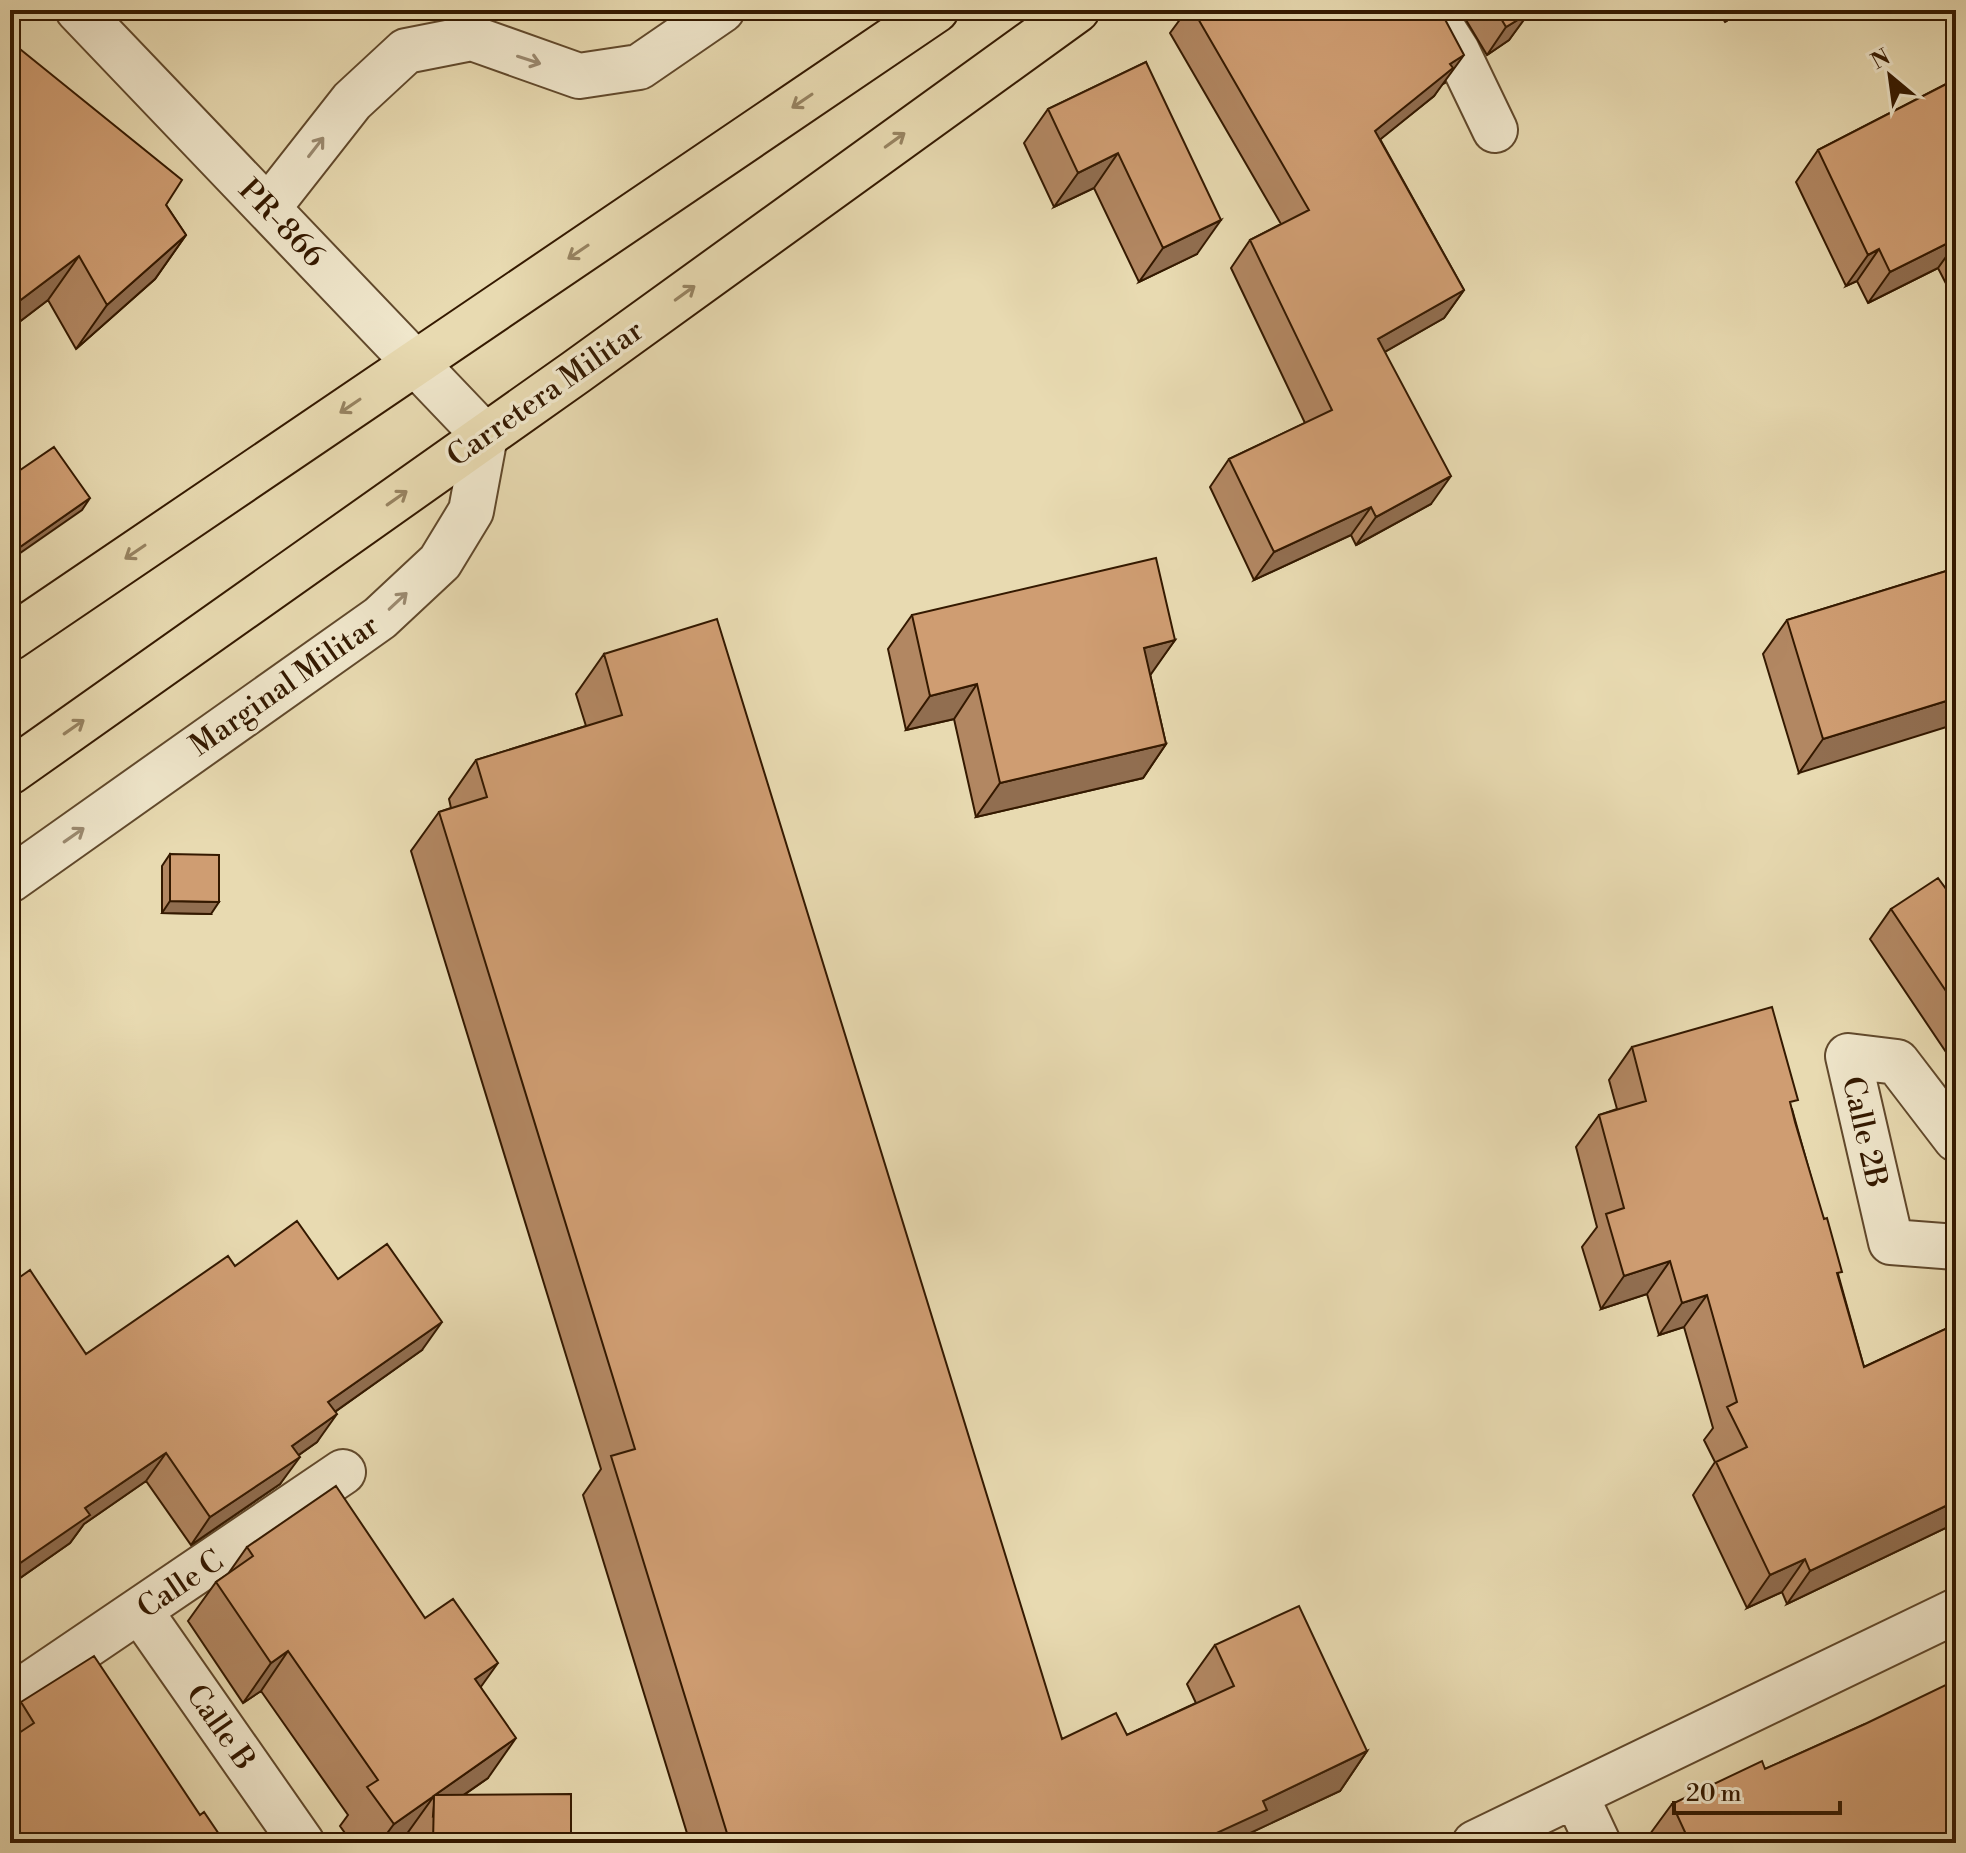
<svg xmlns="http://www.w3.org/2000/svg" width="1966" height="1853" font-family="'Libre Bodoni',serif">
  <rect width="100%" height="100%" fill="#e8dab1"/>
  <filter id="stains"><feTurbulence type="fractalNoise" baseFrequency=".0025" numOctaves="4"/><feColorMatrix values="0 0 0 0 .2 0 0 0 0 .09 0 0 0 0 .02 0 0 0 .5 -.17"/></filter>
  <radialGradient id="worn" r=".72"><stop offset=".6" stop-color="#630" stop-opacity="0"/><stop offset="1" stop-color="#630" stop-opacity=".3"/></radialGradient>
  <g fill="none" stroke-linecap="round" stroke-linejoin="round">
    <!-- minor casing -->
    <g stroke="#61492c" stroke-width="48">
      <path id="minor" d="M 1431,10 L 1457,51 L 1495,130
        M 268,208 L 352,101 L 406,51 L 472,38 L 579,76 L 639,67 L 722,10
        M 10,880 L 380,618 L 440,562 L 471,511 L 485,436 L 78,10
        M 1956,1139 L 1897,1062 L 1848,1056 L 1891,1242 L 1956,1247
        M 140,1611 L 302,1843
        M 17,1693 L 343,1472
        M 1576,1796 L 1598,1843
        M 1475,1843 L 1956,1611"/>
    </g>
    <!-- major casing -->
    <g stroke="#341900" stroke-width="48">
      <path id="major" d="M 10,638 L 936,10
        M 10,772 L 576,372 L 1077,10"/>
    </g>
    <!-- minor -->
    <use href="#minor" stroke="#f0e7cc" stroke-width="44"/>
    <!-- major -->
    <use href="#major" stroke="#e8dab1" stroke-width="44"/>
  </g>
  <!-- wall -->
  <path fill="#b28762" stroke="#341900" stroke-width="2" d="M 1187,10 L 1440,10 L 1445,83 L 1441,85 L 1434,96 L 1380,139 L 1464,290 L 1444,318 L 1385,352 L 1431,504 L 1356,545 L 1351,535 L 1254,580 L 1210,487 L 1229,459 L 1305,423 L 1231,268 L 1250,240 L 1281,224 L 1170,33 Z
    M 1460,10 L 1530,10 L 1509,40 L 1487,55 Z
    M 1717,10 L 1744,10 L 1725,22 Z
    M 10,41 L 166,205 L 186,235 L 155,279 L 76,349 L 48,300 L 10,329 Z
    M 1146,62 L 1197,254 L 1139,282 L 1094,188 L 1054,207 L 1024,143 L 1048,109 Z
    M 1956,79 L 1956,303 L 1938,268 L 1868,303 L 1857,281 L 1846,286 L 1796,182 L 1818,150 Z
    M 1956,568 L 1799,773 L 1763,654 L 1787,620 Z
    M 912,615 L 1175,640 L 1150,674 L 1166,744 L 1143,778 L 976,817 L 954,719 L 906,730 L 888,649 Z
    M 604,654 L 1062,1739 L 1127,1735 L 1196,1703 L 1187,1684 L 1215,1645 L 1367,1751 L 1340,1791 L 1250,1833 L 1244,1843 L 690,1843 L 583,1495 L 601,1469 L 411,851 L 439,812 L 451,808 L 449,799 L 476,760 L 586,726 L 576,694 Z
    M 170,854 L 211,914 L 162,913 L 162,866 Z
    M 1956,894 L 1956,1067 L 1870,939 L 1891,909 L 1952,897 Z
    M 1632,1047 L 1792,1109 L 1864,1367 L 1956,1324 L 1956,1523 L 1787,1604 L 1782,1592 L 1747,1608 L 1693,1495 L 1715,1462 L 1704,1440 L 1713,1428 L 1684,1327 L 1659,1335 L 1647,1294 L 1601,1309 L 1582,1247 L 1597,1227 L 1576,1147 L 1599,1115 L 1617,1109 L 1609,1080 Z
    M 235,1266 L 338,1279 L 422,1350 L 335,1412 L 317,1442 L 299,1455 L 280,1484 L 191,1545 L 146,1481 L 84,1524 L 70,1543 L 10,1585 L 10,1284 L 86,1354 Z
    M 247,1547 L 425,1618 L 481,1687 L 488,1778 L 464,1795 L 571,1843 L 406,1843 L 406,1835 L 395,1843 L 352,1843 L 340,1826 L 348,1815 L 261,1691 L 243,1703 L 188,1621 L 216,1582 L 228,1574 Z
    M 21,1702 L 200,1815 L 10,1843 L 10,1718 Z
    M 1865,1724 L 1956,1843 L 1655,1843 L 1650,1834 L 1672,1804 L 1765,1769 Z"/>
  <!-- shaded-wall -->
  <path fill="#916e50" stroke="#341900" stroke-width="2" d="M 1733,10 L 1744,10 L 1725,22 Z
    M 1529,13 L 1509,40 L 1487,55 L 1506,27 Z
    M 1464,55 L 1434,96 L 1356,159 L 1375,131 L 1450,64 Z
    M 1118,153 L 1094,188 L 1054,207 L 1078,173 Z
    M 1221,220 L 1197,254 L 1139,282 L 1163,248 Z
    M 186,235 L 155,279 L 76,349 L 107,305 Z
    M 1956,239 L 1956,243 L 1938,268 L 1868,303 L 1890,272 Z
    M 1879,249 L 1857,281 L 1846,286 L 1868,255 Z
    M 79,256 L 48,300 L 10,329 L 10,308 Z
    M 1464,290 L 1444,318 L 1358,367 L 1378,339 Z
    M 1451,476 L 1431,504 L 1356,545 L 1376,517 Z
    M 90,498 L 82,510 L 10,560 L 10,554 Z
    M 1371,507 L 1351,535 L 1254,580 L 1274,552 Z
    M 1175,640 L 1151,674 L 1120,682 L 1144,648 Z
    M 977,684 L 954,719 L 906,730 L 930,696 Z
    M 1956,698 L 1956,724 L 1799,773 L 1823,739 Z
    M 1166,744 L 1143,778 L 976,817 L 1000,783 Z
    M 170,901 L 219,902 L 211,914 L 162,913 Z
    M 1670,1261 L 1647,1294 L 1601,1309 L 1624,1276 Z
    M 1707,1295 L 1684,1327 L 1659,1335 L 1682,1303 Z
    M 442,1322 L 422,1350 L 309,1430 L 328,1402 Z
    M 337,1414 L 317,1442 L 273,1473 L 292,1446 Z
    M 166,1453 L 146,1481 L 84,1524 L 70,1543 L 10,1585 L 10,1570 L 85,1508 Z
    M 300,1457 L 280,1484 L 191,1545 L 210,1517 Z
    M 1956,1501 L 1956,1523 L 1787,1604 L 1810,1571 Z
    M 1805,1559 L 1782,1592 L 1747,1608 L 1770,1575 Z
    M 288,1651 L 261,1691 L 243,1703 L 271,1663 Z
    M 498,1663 L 470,1702 L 475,1679 Z
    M 516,1738 L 488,1778 L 433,1816 L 435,1795 Z
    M 1367,1751 L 1340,1791 L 1250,1833 L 1244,1843 L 1195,1843 L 1263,1801 Z
    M 434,1796 L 406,1835 L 395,1843 L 380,1843 L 394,1824 Z"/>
  <!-- building -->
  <path fill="#cf9d72" stroke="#341900" stroke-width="2" d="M 1193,10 L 1440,10 L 1464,55 L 1450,64 L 1453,68 L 1375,131 L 1464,290 L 1378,339 L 1451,476 L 1376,517 L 1371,507 L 1274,552 L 1229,459 L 1332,410 L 1250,240 L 1309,210 Z
    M 1496,10 L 1527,10 L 1529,13 L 1506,27 Z
    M 10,41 L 182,180 L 166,205 L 186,235 L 107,305 L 79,256 L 10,308 Z
    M 1146,62 L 1221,220 L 1163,248 L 1118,153 L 1078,173 L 1048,109 Z
    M 1956,79 L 1956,239 L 1890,272 L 1879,249 L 1868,255 L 1818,150 Z
    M 54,447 L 90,498 L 10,554 L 10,477 Z
    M 1156,558 L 1175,640 L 1144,648 L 1166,744 L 1000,783 L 977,684 L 930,696 L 912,615 Z
    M 1956,568 L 1956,698 L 1823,739 L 1787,620 Z
    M 717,619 L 1062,1739 L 1116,1713 L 1127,1735 L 1234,1686 L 1215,1645 L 1299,1606 L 1367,1751 L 1263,1801 L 1267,1810 L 1195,1843 L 730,1843 L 611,1456 L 635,1449 L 439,812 L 487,797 L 476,760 L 622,715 L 604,654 Z
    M 170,854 L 219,855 L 219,902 L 170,901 Z
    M 1938,878 L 1952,897 L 1956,894 L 1956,1006 L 1891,909 Z
    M 1772,1007 L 1798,1100 L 1790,1102 L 1795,1122 L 1824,1219 L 1827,1218 L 1842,1272 L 1837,1273 L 1864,1367 L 1956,1324 L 1956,1501 L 1810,1571 L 1805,1559 L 1770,1575 L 1716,1462 L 1747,1447 L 1727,1407 L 1737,1402 L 1707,1295 L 1682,1303 L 1670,1261 L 1624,1276 L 1606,1214 L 1624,1208 L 1599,1115 L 1646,1101 L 1632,1047 Z
    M 297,1221 L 338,1279 L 387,1244 L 442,1322 L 328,1402 L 337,1414 L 292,1446 L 300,1457 L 210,1517 L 166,1453 L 85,1508 L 90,1515 L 10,1570 L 10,1284 L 30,1270 L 86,1354 L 228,1256 L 235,1266 Z
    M 336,1486 L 425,1618 L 453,1599 L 498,1663 L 475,1679 L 516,1738 L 435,1795 L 571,1794 L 571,1843 L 433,1843 L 434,1796 L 394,1824 L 367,1787 L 378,1780 L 288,1651 L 271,1663 L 216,1582 L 253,1556 L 247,1547 Z
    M 94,1656 L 200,1815 L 204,1812 L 225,1843 L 10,1843 L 10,1739 L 34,1723 L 21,1702 Z
    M 1956,1680 L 1956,1843 L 1690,1843 L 1672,1804 L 1762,1761 L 1765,1769 L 1865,1724 Z"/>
  <!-- one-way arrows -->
  <defs><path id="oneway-shaft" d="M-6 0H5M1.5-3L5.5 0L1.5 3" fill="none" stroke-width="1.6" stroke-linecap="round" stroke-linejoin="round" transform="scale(2)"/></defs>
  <g stroke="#9b8a70">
    <use href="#oneway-shaft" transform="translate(529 60) rotate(18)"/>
    <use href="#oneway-shaft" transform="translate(316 147) rotate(-52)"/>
    <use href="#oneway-shaft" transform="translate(398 601) rotate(-43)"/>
    <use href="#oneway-shaft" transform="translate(74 835) rotate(-35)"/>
  </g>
  <g stroke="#978361">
    <use href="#oneway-shaft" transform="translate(802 101) rotate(146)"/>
    <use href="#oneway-shaft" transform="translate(895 140) rotate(-36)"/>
    <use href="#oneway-shaft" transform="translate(578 252) rotate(146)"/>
    <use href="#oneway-shaft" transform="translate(685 293) rotate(-36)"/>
    <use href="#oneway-shaft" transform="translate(350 406) rotate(146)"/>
    <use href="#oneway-shaft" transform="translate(397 498) rotate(-35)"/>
    <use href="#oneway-shaft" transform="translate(135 552) rotate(146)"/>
    <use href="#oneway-shaft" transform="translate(74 727) rotate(-35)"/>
  </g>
  <g text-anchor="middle" stroke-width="7" stroke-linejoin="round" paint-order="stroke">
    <!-- street labels -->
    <g font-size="30" fill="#341900" stroke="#f0e7cc">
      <text transform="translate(282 223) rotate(46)" y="10">PR-866</text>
      <text transform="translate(545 393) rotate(-35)" y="10">Carretera Militar</text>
      <text transform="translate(284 685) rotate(-35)" y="10">Marginal Militar</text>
      <text transform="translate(1865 1132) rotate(77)" y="10">Calle 2B</text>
      <text transform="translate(180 1584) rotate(-34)" y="10">Calle C</text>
      <text transform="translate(221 1727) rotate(55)" y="10">Calle B</text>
    </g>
  </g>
  <!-- margin -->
  <rect width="1966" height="1853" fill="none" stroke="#e8dab1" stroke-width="40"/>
  <rect x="12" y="12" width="1942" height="1829" fill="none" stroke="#341900" stroke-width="4"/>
  <rect x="20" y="20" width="1926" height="1813" fill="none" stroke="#341900" stroke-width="2"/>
  <!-- north arrow -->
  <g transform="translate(1890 76) rotate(331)" stroke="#f0e7cc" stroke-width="6" paint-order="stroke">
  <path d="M0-6L14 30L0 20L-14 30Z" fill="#341900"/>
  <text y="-12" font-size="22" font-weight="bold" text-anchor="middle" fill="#341900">N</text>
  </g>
  <!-- scale -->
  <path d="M1674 1801v12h166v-12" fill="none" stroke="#341900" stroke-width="4"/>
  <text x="1686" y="1801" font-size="24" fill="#341900" stroke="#f0e7cc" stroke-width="6" paint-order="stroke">20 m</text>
  <rect width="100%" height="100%" filter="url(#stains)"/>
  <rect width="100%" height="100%" fill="url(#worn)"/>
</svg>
